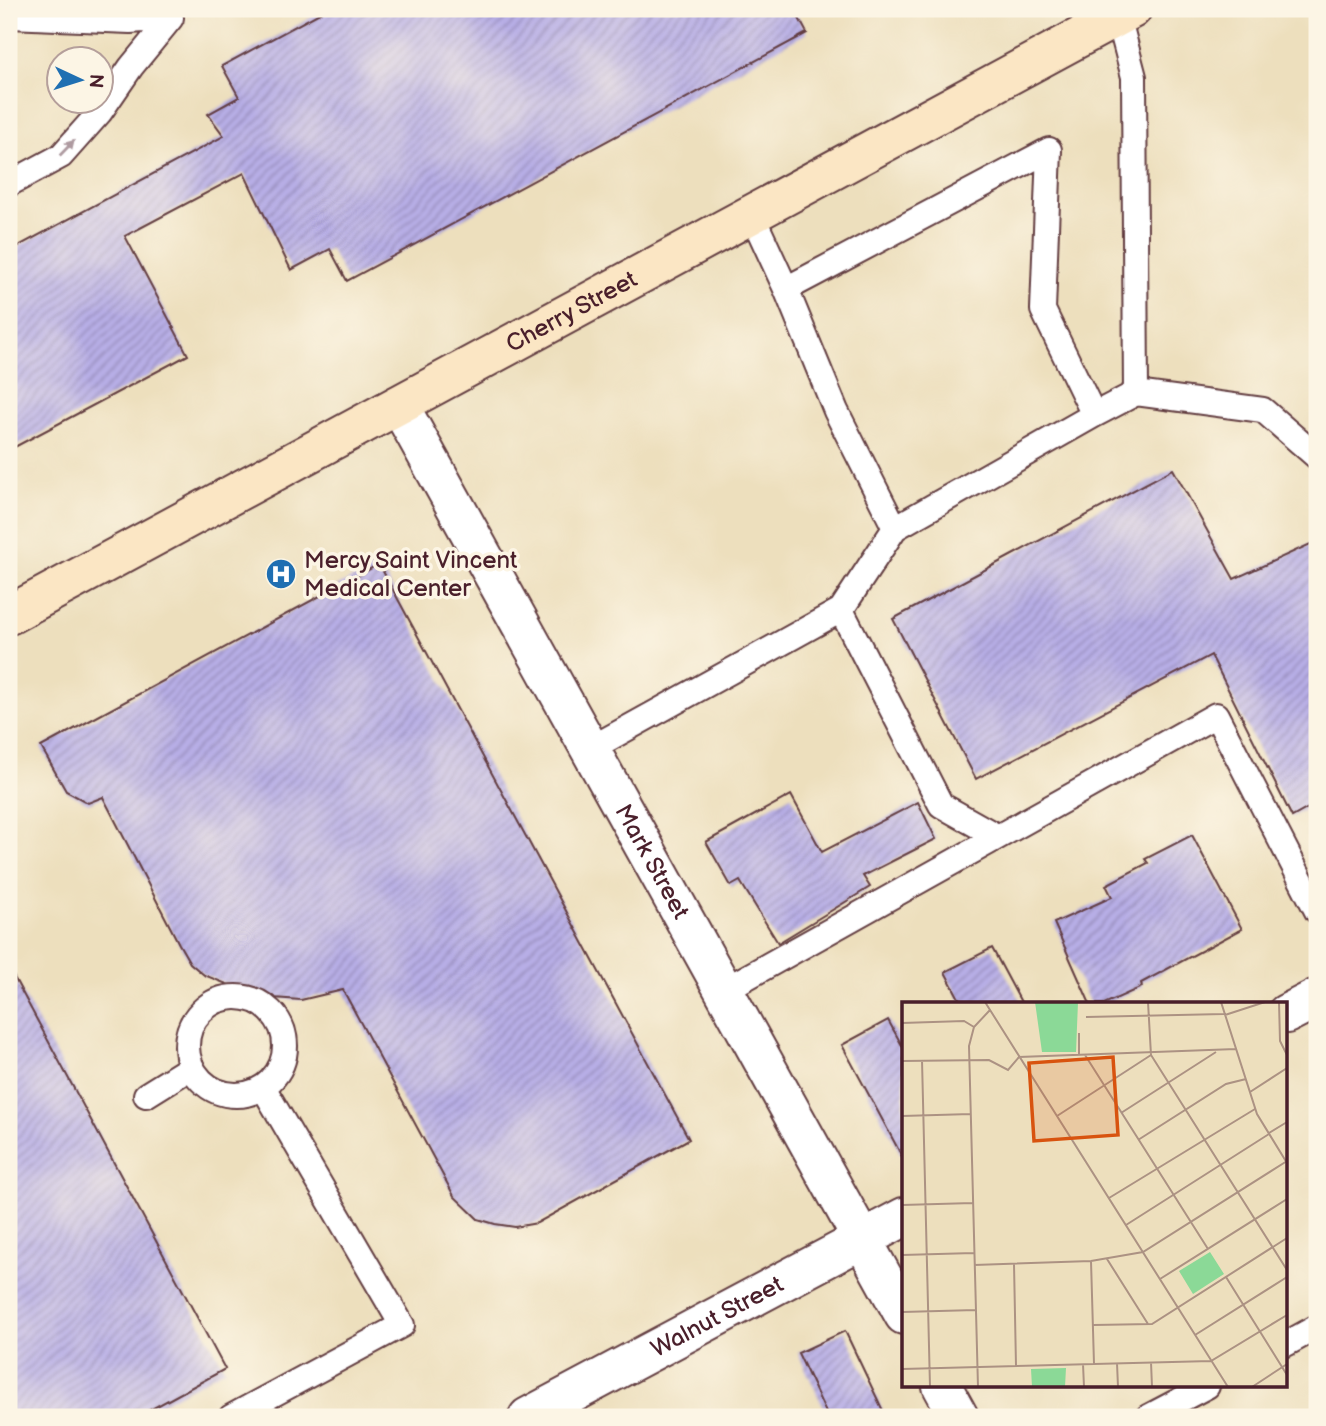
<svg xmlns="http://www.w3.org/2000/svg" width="1326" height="1426" font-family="'Balsamiq Sans',sans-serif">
  <defs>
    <pattern id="building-hatch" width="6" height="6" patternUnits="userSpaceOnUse" patternTransform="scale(1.75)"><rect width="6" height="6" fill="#b7aee6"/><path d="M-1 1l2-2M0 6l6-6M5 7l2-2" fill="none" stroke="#978dbb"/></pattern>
  </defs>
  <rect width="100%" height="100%" fill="#fcf5e5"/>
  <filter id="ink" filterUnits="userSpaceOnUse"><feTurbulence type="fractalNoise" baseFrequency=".0143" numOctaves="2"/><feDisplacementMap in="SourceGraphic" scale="14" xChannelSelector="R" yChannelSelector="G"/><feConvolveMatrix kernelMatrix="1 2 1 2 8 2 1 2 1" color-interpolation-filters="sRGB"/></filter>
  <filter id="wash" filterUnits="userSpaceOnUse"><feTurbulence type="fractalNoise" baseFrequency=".00686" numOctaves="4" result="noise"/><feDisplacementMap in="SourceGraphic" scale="28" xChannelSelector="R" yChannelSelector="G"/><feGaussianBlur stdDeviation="1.57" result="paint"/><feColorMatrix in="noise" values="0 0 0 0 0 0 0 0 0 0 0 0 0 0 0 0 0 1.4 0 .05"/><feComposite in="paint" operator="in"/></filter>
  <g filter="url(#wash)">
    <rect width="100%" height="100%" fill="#eddfbd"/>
    <g id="blocks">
      <!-- building -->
      <path fill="url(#building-hatch)" d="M 327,9 L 794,9 L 807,33 L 347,281 L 330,249 L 291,270 L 244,173 L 125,236 L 188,355 L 9,450 L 9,251 L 224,136 L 208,114 L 239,97 L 222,66 Z
        M 1173,469 L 1234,579 L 1317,541 L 1317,803 L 1292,817 L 1211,655 L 976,779 L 893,619 Z
        M 379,564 L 689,1139 L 537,1223 L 515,1227 L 495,1224 L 478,1219 L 454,1196 L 343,990 L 301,1000 L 259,997 L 204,975 L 190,963 L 179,944 L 103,797 L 88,803 L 66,791 L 41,747 Z
        M 791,795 L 822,852 L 918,802 L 936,839 L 863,876 L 870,887 L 778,943 L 740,881 L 731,886 L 706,842 Z
        M 1192,835 L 1242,929 L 1141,983 L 1142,987 L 1104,1004 L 1090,1004 L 1054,923 L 1112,897 L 1106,885 L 1148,863 L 1145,859 Z
        M 992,948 L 1022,1004 L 962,1004 L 945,972 Z
        M 9,968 L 225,1369 L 137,1417 L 9,1417 Z
        M 888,1020 L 904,1049 L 904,1160 L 842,1045 Z
        M 845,1331 L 886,1417 L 828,1417 L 798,1353 Z"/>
    </g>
  </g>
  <g filter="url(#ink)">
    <use href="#blocks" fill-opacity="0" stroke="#623c41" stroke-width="2"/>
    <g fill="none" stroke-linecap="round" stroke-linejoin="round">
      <!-- service casing -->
      <g stroke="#623c41" stroke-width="28">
        <path id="service" d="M 9,16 L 130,21 L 171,18 L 131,67 L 100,112 L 61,156 L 9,184
          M 1118,16 L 1134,77 L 1136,393 L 1263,410 L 1317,457
          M 752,215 L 786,289
          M 1094,415 L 1043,310 L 1049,150 L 786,289 L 836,411 L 895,528 L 1094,415 L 1136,393
          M 841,610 L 941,805 L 998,837
          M 590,749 L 841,610 L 895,528
          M 724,990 L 1216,715 L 1317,911
          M187 1046a49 49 0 1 1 98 0a49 49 0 1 1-98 0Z
          M 146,1095 L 191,1067
          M 1286,1344 L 1317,1327
          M 231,1417 L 402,1325 L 263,1087
          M 1148,1417 L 1207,1386"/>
      </g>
      <!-- minor casing -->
      <g stroke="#623c41" stroke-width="42">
        <g id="minor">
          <path id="s1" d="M 399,405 L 904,1315"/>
          <path d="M 1286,1014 L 1317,998"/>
          <path d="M 942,1386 L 959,1417"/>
          <path id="s2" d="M 528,1417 L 904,1217"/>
        </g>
      </g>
      <!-- secondary casing -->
      <g stroke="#623c41" stroke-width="42">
        <g id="secondary">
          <path id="s3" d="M 9,615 L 1132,9"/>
        </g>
      </g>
      <!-- service -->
      <use href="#service" stroke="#fff" stroke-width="24"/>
      <!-- minor -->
      <use href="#minor" stroke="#fff" stroke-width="38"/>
      <!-- secondary -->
      <use href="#secondary" stroke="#fbe6c4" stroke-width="38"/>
    </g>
    <!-- one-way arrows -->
    <defs><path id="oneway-solid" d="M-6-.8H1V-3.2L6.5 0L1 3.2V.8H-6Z" transform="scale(1.75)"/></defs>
    <use fill="#ae9aa0" href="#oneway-solid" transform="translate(67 148) rotate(-46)"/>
  </g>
  <!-- icons -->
  <defs>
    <g id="hospital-disc" transform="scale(1.575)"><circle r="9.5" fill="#1f6fb2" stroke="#fcf5e5"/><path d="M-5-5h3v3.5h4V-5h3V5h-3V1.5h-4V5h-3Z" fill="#fff"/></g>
  </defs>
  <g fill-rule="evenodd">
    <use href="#hospital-disc" x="281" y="574"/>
  </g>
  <g text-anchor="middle" stroke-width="7" stroke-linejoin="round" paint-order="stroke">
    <!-- street labels -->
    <g font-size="24" fill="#4a1f2b" stroke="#fcf5e5">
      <text dy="8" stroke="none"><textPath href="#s3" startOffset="639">Cherry Street</textPath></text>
      <text dy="8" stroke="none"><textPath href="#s1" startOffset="522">Mark Street</textPath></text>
      <text dy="8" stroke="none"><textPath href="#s2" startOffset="214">Walnut Street</textPath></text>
    </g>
    <!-- poi labels -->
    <g font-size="24" fill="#4a1f2b" stroke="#fcf5e5" text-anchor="start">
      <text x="304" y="568">Mercy Saint Vincent<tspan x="304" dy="28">Medical Center</tspan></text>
    </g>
  </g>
  <!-- overview -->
  <g transform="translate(902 1002)">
    <rect width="385" height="385" fill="#eddfbd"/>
    <path d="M 133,0 L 176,0 L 174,50 L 140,50 ZM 308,250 L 322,272 L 291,292 L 277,269 ZM 164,366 L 163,385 L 130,385 L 129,367 Z" fill="#8bd997"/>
    <path fill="none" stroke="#ac9283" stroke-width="2" d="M 83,0 L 326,385M 246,0 L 249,53 L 385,268M 319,0 L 355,112 L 385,161M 377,0 L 378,39 L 385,53M 323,13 L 363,0M 184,15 L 322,12M 0,21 L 62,19 L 72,25M 177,31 L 177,53M 183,53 L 306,247M 20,58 L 28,385M 0,59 L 87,58 L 106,68 L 117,55 L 334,47M 348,90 L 385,66M 219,111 L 314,50M 0,114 L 69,112M 155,114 L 249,53M 367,131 L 385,120M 236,138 L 324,82 L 344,77M 207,196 L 353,107M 0,203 L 71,201M 224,223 L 367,132M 0,253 L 72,251M 205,257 L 246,322M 189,259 L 192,362M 112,262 L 114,364M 72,263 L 189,259 L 241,250 L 385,159M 324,275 L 385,373M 258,277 L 385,197M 0,310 L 74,308M 191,323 L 250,322 L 385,236M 293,333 L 385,275M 249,360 L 250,385M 215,361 L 216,385M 181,362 L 182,385M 0,367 L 309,359 L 385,313M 76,385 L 67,44 L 72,25 L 88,8M 350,385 L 385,362"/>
    <path fill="#d8530f" fill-opacity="0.15" stroke="#d8530f" stroke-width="3.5" d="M 211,55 L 216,133 L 132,139 L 127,61 Z"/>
    <rect width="385" height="385" fill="none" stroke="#4a1f2b" stroke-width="3.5"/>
  </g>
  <!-- margin -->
  <rect width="1326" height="1426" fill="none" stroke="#fcf5e5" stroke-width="35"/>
  <!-- north arrow -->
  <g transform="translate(80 80) rotate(94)"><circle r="33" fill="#fcf5e5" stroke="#b59f9b" stroke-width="2"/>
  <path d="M0-5L12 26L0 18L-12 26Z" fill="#1f6fb2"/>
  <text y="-10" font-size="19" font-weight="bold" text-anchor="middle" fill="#4a1f2b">N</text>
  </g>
</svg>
